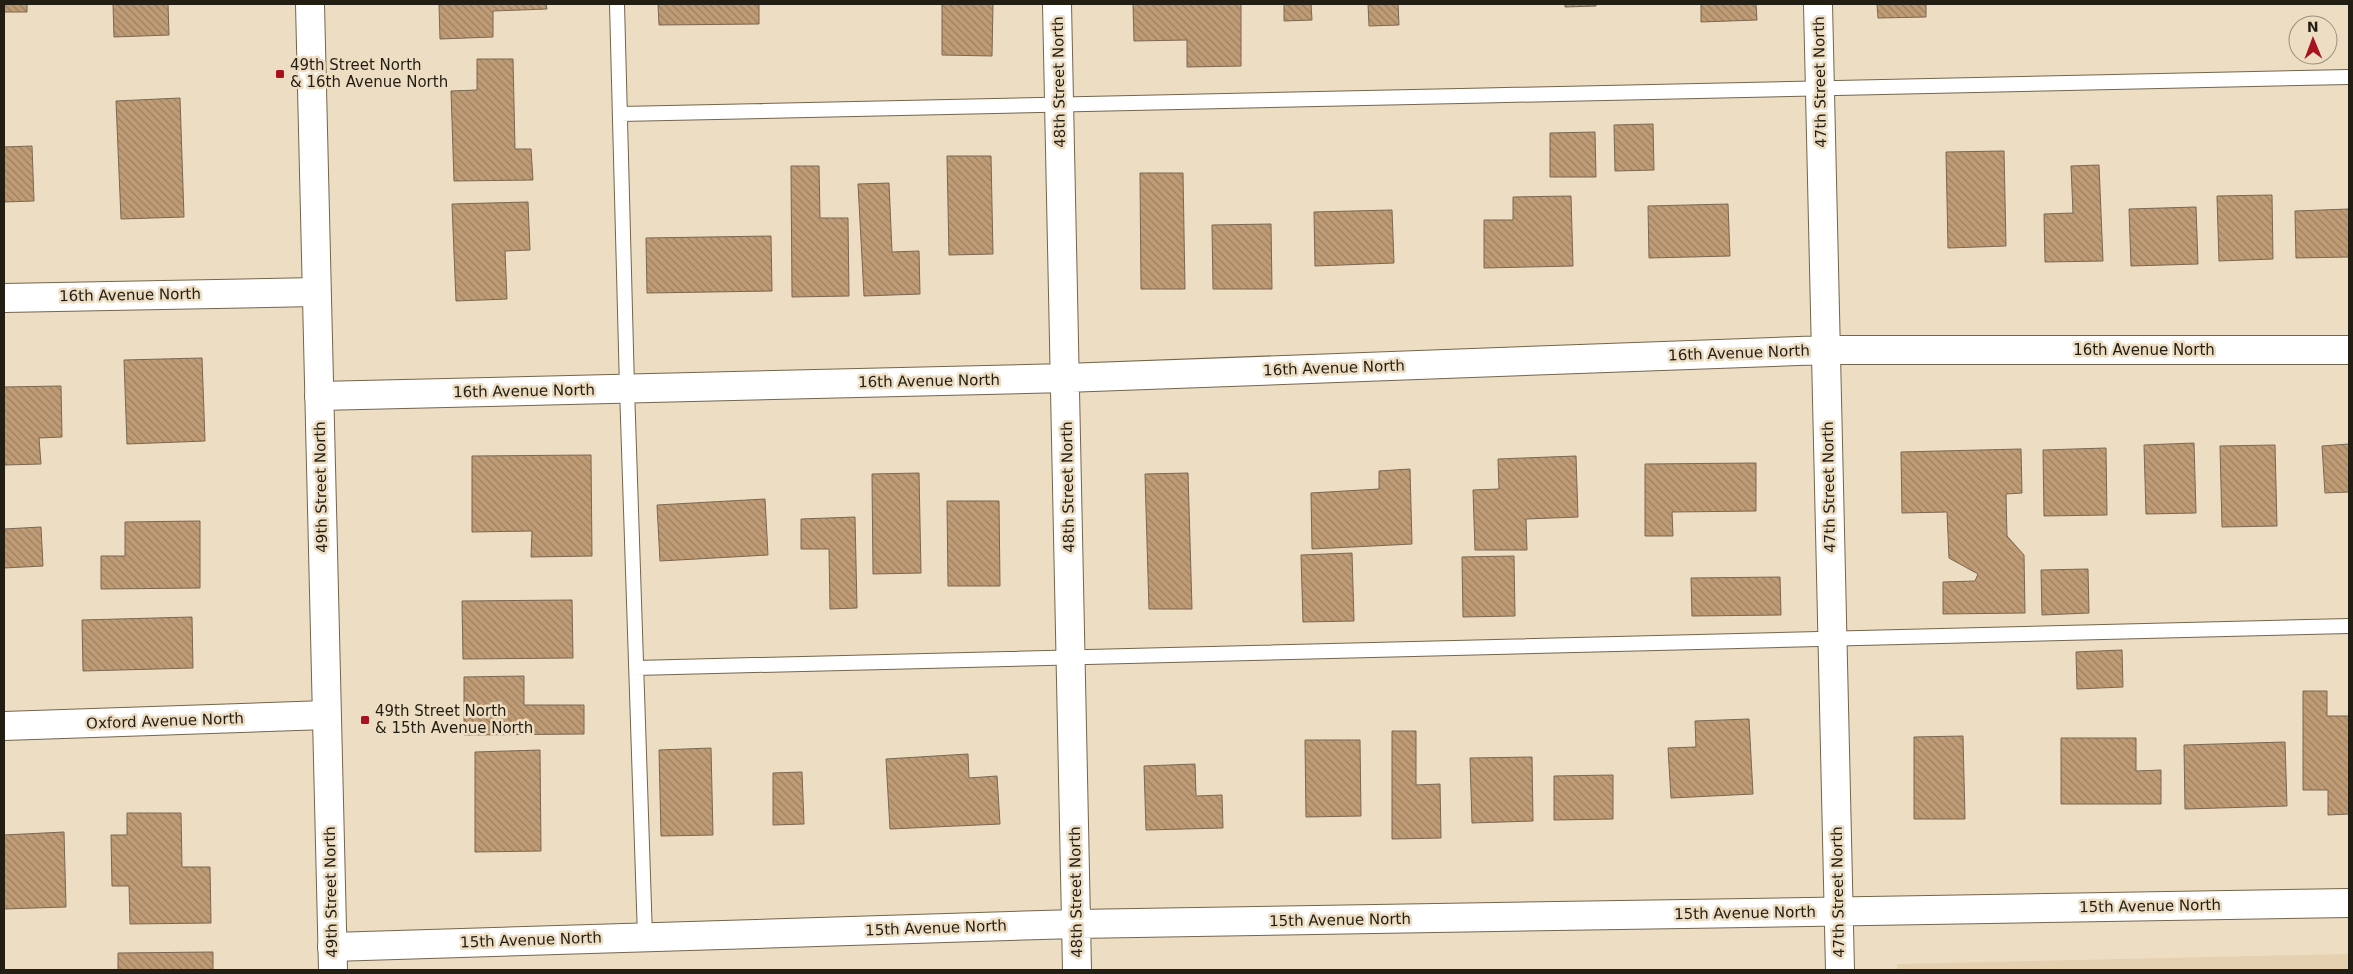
<svg xmlns="http://www.w3.org/2000/svg" width="2353" height="974" font-family="'DejaVu Sans',sans-serif">
  <defs>
    <pattern id="building-back-hatch" width="6" height="6" patternUnits="userSpaceOnUse" patternTransform="scale(1.25)"><rect width="6" height="6" fill="#bf9c75"/><path d="M-1 5l2 2M0 0l6 6M5-1l2 2" fill="none" stroke="#9b7f5f"/></pattern>
  </defs>
  <rect width="100%" height="100%" fill="#edddc2"/>
  <!-- built -->
  <path fill="#e5d1af" d="M 2349,954 L 2349,970 L 1897,970 L 1897,964 Z"/>
  <!-- building -->
  <path fill="url(#building-back-hatch)" stroke="#7b6752" d="M 4,4 L 27,4 L 27,12 L 4,12 Z
    M 113,4 L 168,4 L 169,35 L 114,37 Z
    M 439,4 L 546,4 L 547,9 L 493,11 L 493,37 L 440,39 Z
    M 658,4 L 759,4 L 759,24 L 659,25 Z
    M 942,4 L 993,4 L 992,56 L 942,55 Z
    M 1133,4 L 1241,4 L 1241,66 L 1187,67 L 1187,40 L 1134,41 Z
    M 1284,4 L 1311,4 L 1312,20 L 1284,21 Z
    M 1368,4 L 1398,4 L 1399,25 L 1369,26 Z
    M 1565,4 L 1596,4 L 1596,6 L 1565,7 Z
    M 1701,4 L 1756,4 L 1757,20 L 1701,22 Z
    M 1877,4 L 1926,4 L 1926,17 L 1878,18 Z
    M 477,59 L 513,59 L 515,149 L 531,149 L 533,180 L 454,181 L 451,91 L 477,90 Z
    M 180,98 L 184,217 L 121,219 L 116,101 Z
    M 1653,124 L 1654,170 L 1615,171 L 1614,125 Z
    M 1595,132 L 1596,177 L 1550,177 L 1550,133 Z
    M 32,146 L 34,201 L 4,202 L 4,147 Z
    M 2004,151 L 2006,246 L 1948,248 L 1946,152 Z
    M 947,156 L 991,156 L 993,254 L 949,255 Z
    M 2099,165 L 2103,261 L 2045,262 L 2044,214 L 2073,213 L 2071,166 Z
    M 791,166 L 819,166 L 820,218 L 848,218 L 849,296 L 792,297 Z
    M 1140,173 L 1183,173 L 1185,289 L 1141,289 Z
    M 889,183 L 892,252 L 919,251 L 920,294 L 864,296 L 858,184 Z
    M 2272,195 L 2273,259 L 2219,261 L 2217,196 Z
    M 1571,196 L 1573,266 L 1484,268 L 1484,220 L 1513,220 L 1513,197 Z
    M 528,202 L 530,250 L 505,251 L 507,299 L 456,301 L 452,204 Z
    M 1728,204 L 1730,256 L 1649,258 L 1648,206 Z
    M 2196,207 L 2198,264 L 2131,266 L 2129,209 Z
    M 2349,209 L 2349,257 L 2296,258 L 2295,211 Z
    M 1392,210 L 1394,263 L 1315,266 L 1314,212 Z
    M 1271,224 L 1272,289 L 1213,289 L 1212,225 Z
    M 771,236 L 772,291 L 647,293 L 646,238 Z
    M 202,358 L 205,441 L 127,444 L 124,360 Z
    M 61,386 L 62,437 L 39,438 L 41,464 L 4,465 L 4,387 Z
    M 2194,443 L 2196,513 L 2146,514 L 2144,445 Z
    M 2349,444 L 2349,492 L 2325,493 L 2322,446 Z
    M 2275,445 L 2277,526 L 2222,527 L 2220,446 Z
    M 2106,448 L 2107,515 L 2044,516 L 2043,450 Z
    M 2021,449 L 2022,493 L 2006,494 L 2007,536 L 2024,555 L 2025,613 L 1943,614 L 1943,582 L 1975,581 L 1978,574 L 1949,558 L 1947,512 L 1902,513 L 1901,452 Z
    M 591,455 L 592,556 L 531,557 L 532,531 L 472,532 L 472,456 Z
    M 1576,456 L 1578,517 L 1526,519 L 1527,550 L 1475,550 L 1473,490 L 1499,489 L 1498,459 Z
    M 1756,463 L 1756,511 L 1672,512 L 1673,536 L 1645,536 L 1645,464 Z
    M 1410,469 L 1412,544 L 1312,549 L 1311,493 L 1379,489 L 1379,471 Z
    M 919,473 L 921,573 L 873,574 L 872,474 Z
    M 1188,473 L 1192,609 L 1149,609 L 1145,474 Z
    M 765,499 L 768,555 L 660,561 L 657,505 Z
    M 947,501 L 999,501 L 1000,586 L 948,586 Z
    M 855,517 L 857,608 L 830,609 L 829,549 L 801,549 L 801,519 Z
    M 200,521 L 200,588 L 101,589 L 101,556 L 125,556 L 125,522 Z
    M 41,527 L 43,566 L 4,568 L 4,529 Z
    M 1352,553 L 1354,621 L 1303,622 L 1301,555 Z
    M 1514,556 L 1515,616 L 1463,617 L 1462,557 Z
    M 2088,569 L 2089,613 L 2042,615 L 2041,570 Z
    M 1780,577 L 1781,615 L 1692,616 L 1691,578 Z
    M 572,600 L 573,658 L 463,659 L 462,601 Z
    M 192,617 L 193,668 L 83,671 L 82,620 Z
    M 2122,650 L 2123,687 L 2077,689 L 2076,652 Z
    M 524,676 L 524,705 L 584,705 L 584,734 L 464,735 L 464,677 Z
    M 2303,691 L 2327,691 L 2327,716 L 2349,716 L 2349,814 L 2328,815 L 2328,790 L 2303,790 Z
    M 1749,719 L 1753,794 L 1671,798 L 1668,748 L 1696,747 L 1695,721 Z
    M 1392,731 L 1416,731 L 1416,785 L 1440,784 L 1441,838 L 1392,839 Z
    M 1963,736 L 1965,819 L 1914,819 L 1914,737 Z
    M 2061,738 L 2136,738 L 2136,771 L 2161,770 L 2161,804 L 2061,804 Z
    M 1305,740 L 1360,740 L 1361,816 L 1306,817 Z
    M 2285,742 L 2287,806 L 2185,809 L 2184,745 Z
    M 711,748 L 713,835 L 661,836 L 659,750 Z
    M 540,750 L 541,851 L 475,852 L 475,752 Z
    M 968,754 L 969,778 L 997,776 L 1000,824 L 890,829 L 886,759 Z
    M 1532,757 L 1533,821 L 1472,823 L 1470,758 Z
    M 1195,764 L 1196,796 L 1222,795 L 1223,828 L 1146,830 L 1144,766 Z
    M 802,772 L 804,824 L 773,825 L 773,773 Z
    M 1613,775 L 1613,819 L 1554,820 L 1554,776 Z
    M 127,813 L 181,813 L 182,867 L 210,867 L 211,923 L 130,924 L 129,886 L 112,886 L 111,835 L 127,835 Z
    M 64,832 L 66,907 L 4,909 L 4,835 Z
    M 213,952 L 213,970 L 118,970 L 118,953 Z"/>
  <g fill="none" stroke-linecap="round" stroke-linejoin="round">
    <!-- service casing -->
    <g stroke="#74654d" stroke-width="16">
      <path id="service" d="M 617,4 L 627,388 L 645,937
        M 620,114 C 1196,104 1773,87 2349,77
        M 636,668 L 2349,626"/>
    </g>
    <!-- minor casing -->
    <g stroke="#74654d" stroke-width="30">
      <path id="minor" d="M 1057,4 L 1077,970
        M 1818,4 L 1840,970
        M 4,298 L 316,292
        M 319,396 L 1065,378 L 1826,350 L 2349,350
        M 4,726 L 326,715
        M 332,947 L 1076,924 L 2349,903"/>
    </g>
    <!-- secondary casing -->
    <g stroke="#74654d" stroke-width="30">
      <path id="secondary" d="M 310,4 L 333,970"/>
    </g>
    <!-- service -->
    <use href="#service" stroke="#fff" stroke-width="14"/>
    <!-- minor -->
    <use href="#minor" stroke="#fff" stroke-width="28"/>
    <!-- secondary -->
    <use href="#secondary" stroke="#fff" stroke-width="28"/>
  </g>
  <!-- markers -->
  <g fill="#a8121e" stroke="#edddc2" stroke-width="2">
    <rect x="275" y="69" width="10" height="10" rx="2.5"/>
    <rect x="360" y="715" width="10" height="10" rx="2.5"/>
  </g>
  <g text-anchor="middle" stroke-width="5" stroke-linejoin="round" paint-order="stroke">
    <!-- poi labels -->
    <g font-size="15" fill="#231e14" stroke="#edddc2" text-anchor="start">
      <text x="290" y="70">49th Street North<tspan x="290" dy="17">&amp; 16th Avenue North</tspan></text>
      <text x="375" y="716">49th Street North<tspan x="375" dy="17">&amp; 15th Avenue North</tspan></text>
    </g>
    <!-- street labels -->
    <g font-size="15" fill="#231e14" stroke="#edddc2">
      <text transform="translate(1059 82) rotate(-91)" y="5">48th Street North</text>
      <text transform="translate(1820 82) rotate(-91)" y="5">47th Street North</text>
      <text transform="translate(130 295) rotate(-1)" y="5">16th Avenue North</text>
      <text x="2144" y="355">16th Avenue North</text>
      <text transform="translate(1739 353) rotate(-2)" y="5">16th Avenue North</text>
      <text transform="translate(1334 368) rotate(-2)" y="5">16th Avenue North</text>
      <text transform="translate(929 381) rotate(-1)" y="5">16th Avenue North</text>
      <text transform="translate(524 391) rotate(-1)" y="5">16th Avenue North</text>
      <text transform="translate(321 487) rotate(-91)" y="5">49th Street North</text>
      <text transform="translate(1068 487) rotate(-91)" y="5">48th Street North</text>
      <text transform="translate(1829 487) rotate(-91)" y="5">47th Street North</text>
      <text transform="translate(165 721) rotate(-2)" y="5">Oxford Avenue North</text>
      <text transform="translate(331 892) rotate(-91)" y="5">49th Street North</text>
      <text transform="translate(1076 892) rotate(-91)" y="5">48th Street North</text>
      <text transform="translate(1838 892) rotate(-91)" y="5">47th Street North</text>
      <text transform="translate(2150 906) rotate(-1)" y="5">15th Avenue North</text>
      <text transform="translate(1745 913) rotate(-1)" y="5">15th Avenue North</text>
      <text transform="translate(1340 920) rotate(-1)" y="5">15th Avenue North</text>
      <text transform="translate(936 928) rotate(-2)" y="5">15th Avenue North</text>
      <text transform="translate(531 940) rotate(-2)" y="5">15th Avenue North</text>
    </g>
  </g>
  <!-- border -->
  <rect width="2353" height="974" fill="none" stroke="#231e14" stroke-width="10"/>
  <!-- north arrow -->
  <g transform="translate(2313 40) rotate(359)"><circle r="24" fill="#edddc2" stroke="#9c917c"/>
  <path d="M0-4L9 19L0 12L-9 19Z" fill="#a8121e"/>
  <text y="-8" font-size="14" font-weight="bold" text-anchor="middle" fill="#231e14">N</text>
  </g>
</svg>
